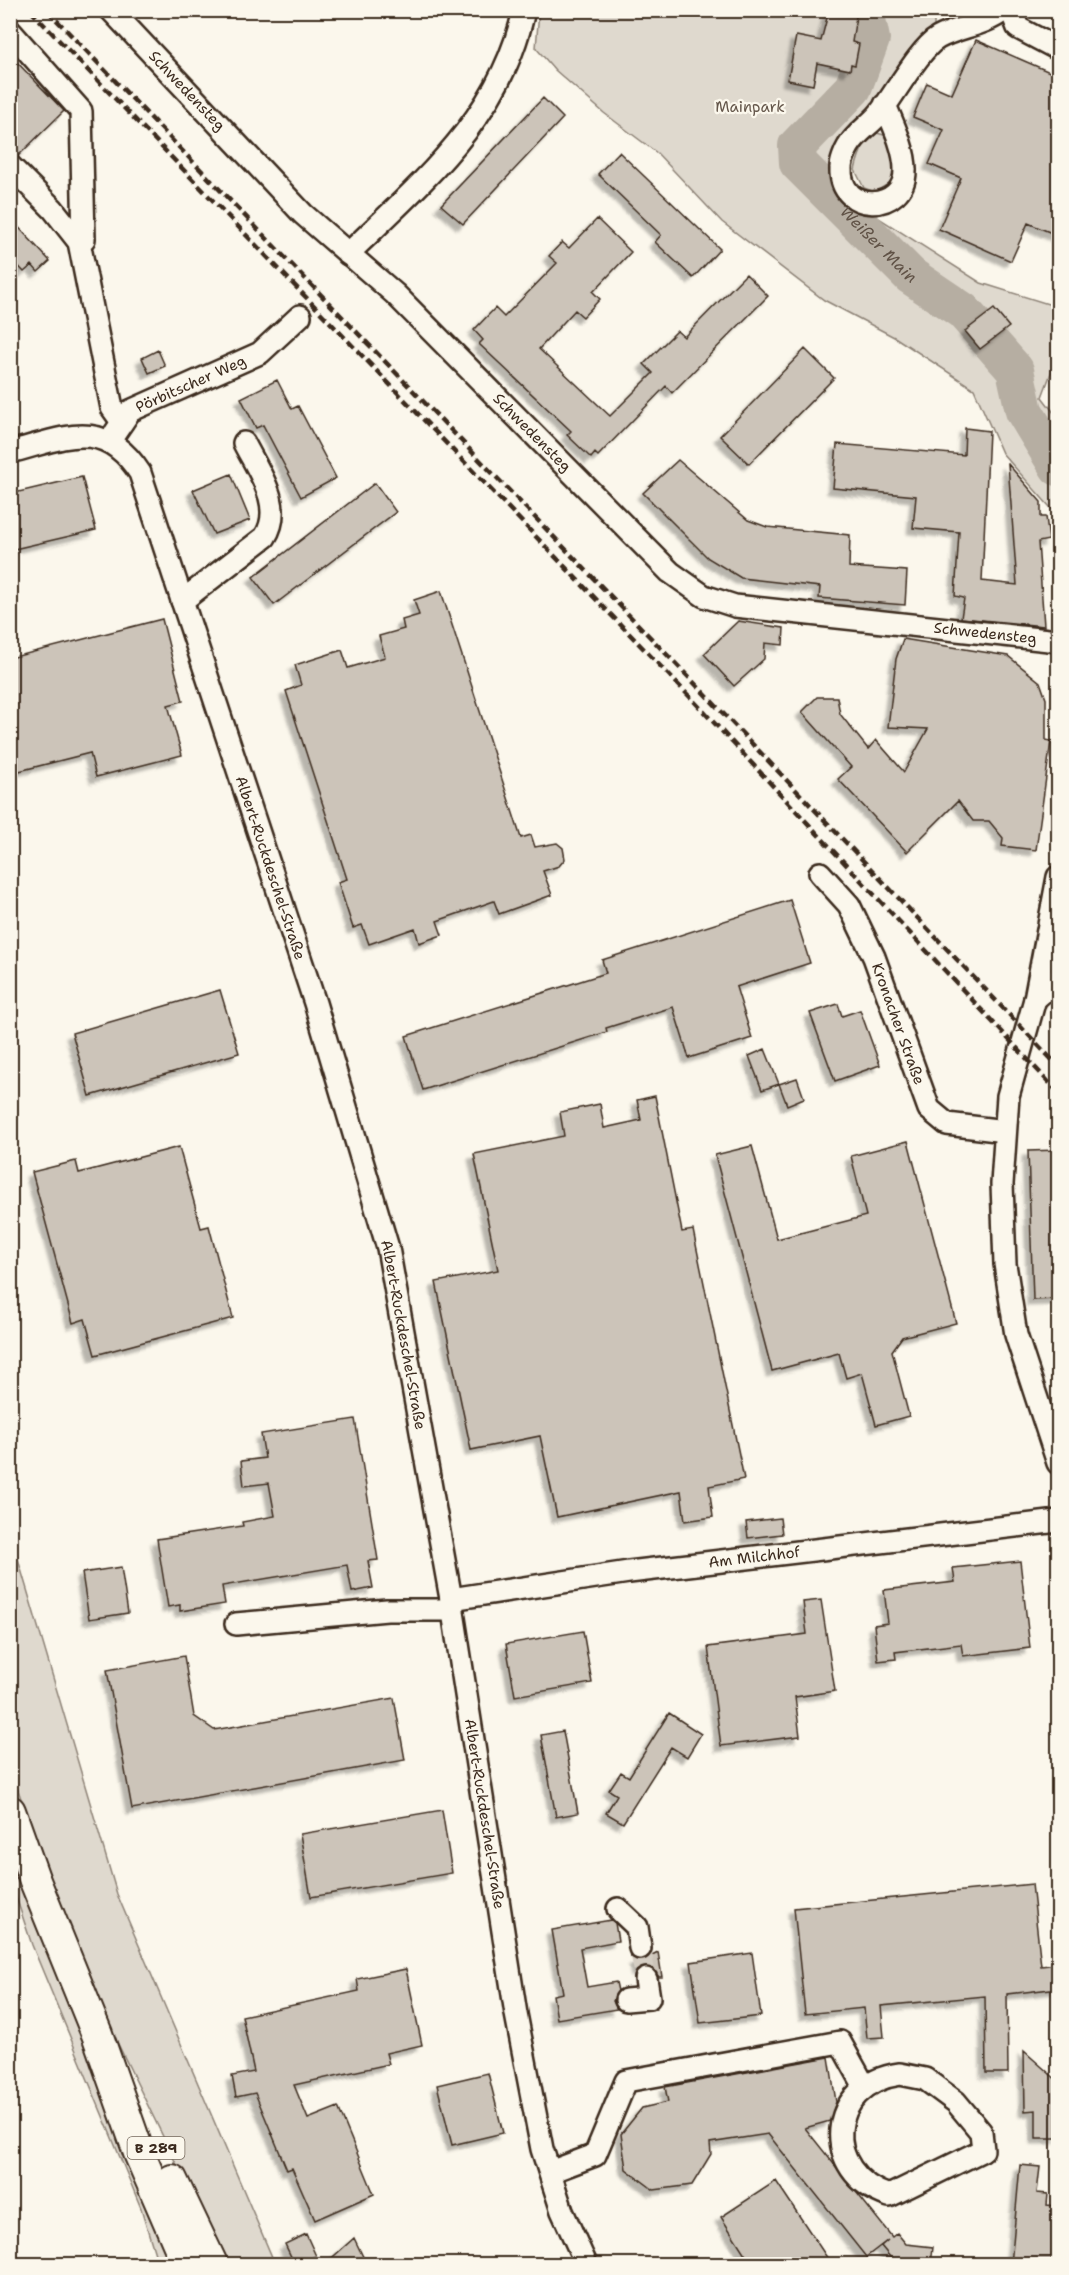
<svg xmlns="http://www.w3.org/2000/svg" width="1069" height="2275" font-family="'Shantell Sans',sans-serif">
  <defs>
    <filter id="shadow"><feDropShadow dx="-5.5" dy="5.5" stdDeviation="1.5" flood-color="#0004"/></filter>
  </defs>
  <rect width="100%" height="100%" fill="#fbf7ec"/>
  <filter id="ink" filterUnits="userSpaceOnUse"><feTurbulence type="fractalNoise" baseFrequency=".0167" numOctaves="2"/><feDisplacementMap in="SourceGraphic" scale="12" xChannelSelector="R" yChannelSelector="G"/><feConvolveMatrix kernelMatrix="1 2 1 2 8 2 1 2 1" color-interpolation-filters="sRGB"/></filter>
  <g filter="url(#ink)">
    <!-- green -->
    <path fill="#dfd9ce" stroke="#8d8276" stroke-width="1.5" d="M 539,11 L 934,11 L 934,30 L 822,175 L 874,215 L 981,283 L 1058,307 L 1058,354 L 1042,397 L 1058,418 L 1058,516 L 1002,453 L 974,389 L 896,338 L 824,300 L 722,222 L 657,153 L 604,113 L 555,70 L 536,48 Z
      M 877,133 L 884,135 C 891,148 896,166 895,180 L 875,192 L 864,188 L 855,170 C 858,157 864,138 877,133 Z
      M 10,1532 L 117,1894 L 275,2264 L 225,2264 L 100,2007 L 47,1873 L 11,1770 Z
      M 10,1846 L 177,2264 L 158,2264 L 141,2208 L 32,1945 L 11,1882 Z"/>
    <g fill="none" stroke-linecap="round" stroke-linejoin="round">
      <!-- river -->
      <path stroke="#b6aea2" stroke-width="38" id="s1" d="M 865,10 L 871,39 L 853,88 L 797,146 L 798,163 L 911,276 L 963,311 L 1015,370 L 1024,411 L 1058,467"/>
    </g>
    <!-- building -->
    <path fill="#ccc4b9" stroke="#3b2a1e" stroke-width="1.5" filter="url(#shadow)" d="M 829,10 L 857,10 L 852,42 L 859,44 L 855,65 L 851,64 L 850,70 L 817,63 L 813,85 L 788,80 L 796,36 L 821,41 Z
      M 976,40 L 1059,76 L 1059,236 L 1028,223 L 1011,261 L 939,229 L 961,178 L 929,164 L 944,130 L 913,117 L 927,83 L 952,94 Z
      M 10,55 L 64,111 L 18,156 L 10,154 Z
      M 543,98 L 563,118 L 463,224 L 441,205 Z
      M 619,152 L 720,249 L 693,278 L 655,242 L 661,235 L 598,174 Z
      M 10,218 L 50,261 L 38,272 L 32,265 L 24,272 L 10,257 Z
      M 597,219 L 631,252 L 593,292 L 600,299 L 583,317 L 575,310 L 539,349 L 610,416 L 653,373 L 644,364 L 677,331 L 684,337 L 746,274 L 768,296 L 672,393 L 666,386 L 598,456 L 595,453 L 591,458 L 567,435 L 571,431 L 479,344 L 483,340 L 474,330 L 495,308 L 504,317 L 557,263 L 549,256 L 562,242 L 569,248 Z
      M 994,309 L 1009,327 L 980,349 L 965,331 Z
      M 805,349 L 834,378 L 749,464 L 720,436 Z
      M 158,350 L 165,366 L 149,373 L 142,358 Z
      M 277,380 L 292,409 L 298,406 L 336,478 L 301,497 L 263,425 L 256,428 L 241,398 Z
      M 965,428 L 989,431 L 982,581 L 1017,585 L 1008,464 L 1041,502 L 1041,517 L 1046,517 L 1049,540 L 1038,542 L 1044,626 L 961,618 L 964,598 L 955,596 L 959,532 L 913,528 L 916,496 L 833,488 L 837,444 L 964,455 Z
      M 678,460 L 748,520 L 767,527 L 850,535 L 849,567 L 907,571 L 905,605 L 819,598 L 820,587 L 741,578 L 708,558 L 643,493 Z
      M 231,474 L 250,520 L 214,534 L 193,490 Z
      M 82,477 L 96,530 L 10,550 L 10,494 Z
      M 375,483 L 396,512 L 274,605 L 253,577 Z
      M 441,591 L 521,838 L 531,835 L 535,847 L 557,843 L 563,848 L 565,859 L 559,866 L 543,871 L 552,895 L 499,914 L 494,901 L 437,921 L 442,935 L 419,943 L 415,928 L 369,944 L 362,925 L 353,928 L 338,882 L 347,879 L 286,691 L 301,685 L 295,665 L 342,650 L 348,668 L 385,657 L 379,636 L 404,629 L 402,620 L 419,615 L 414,600 Z
      M 162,619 L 183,701 L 168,705 L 182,755 L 96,777 L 90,753 L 15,772 L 10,754 L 10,658 Z
      M 738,621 L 784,628 L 783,645 L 765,643 L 764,659 L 734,686 L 704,654 Z
      M 903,639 L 1008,656 L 1040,682 L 1046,699 L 1046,740 L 1051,741 L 1036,850 L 1002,846 L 1003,838 L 989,821 L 973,821 L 958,801 L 907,852 L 838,779 L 851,767 L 802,712 L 817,697 L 837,697 L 840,714 L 868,749 L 876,740 L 904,772 L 928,729 L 888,727 L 896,659 Z
      M 790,900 L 810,963 L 736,987 L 752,1038 L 689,1058 L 673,1007 L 606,1028 L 607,1032 L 423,1090 L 406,1036 L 606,973 L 602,960 Z
      M 220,990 L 239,1053 L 90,1096 L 72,1033 Z
      M 838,1004 L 842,1016 L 860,1010 L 880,1065 L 835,1081 L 810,1013 Z
      M 765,1049 L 779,1084 L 762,1090 L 749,1056 Z
      M 797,1078 L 804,1098 L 787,1105 L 779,1084 Z
      M 655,1096 L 682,1232 L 693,1230 L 744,1479 L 709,1486 L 713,1517 L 685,1521 L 681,1491 L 557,1517 L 540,1436 L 471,1450 L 436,1282 L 498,1270 L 474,1154 L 564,1136 L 560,1112 L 600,1104 L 604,1128 L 641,1120 L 637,1100 Z
      M 908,1141 L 956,1323 L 902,1337 L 892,1351 L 909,1416 L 876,1425 L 862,1373 L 846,1378 L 839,1353 L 772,1371 L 715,1155 L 752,1146 L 777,1239 L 866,1216 L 851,1156 Z
      M 179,1147 L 201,1228 L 209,1226 L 233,1318 L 95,1355 L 85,1319 L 73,1323 L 32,1172 L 76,1161 L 79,1173 Z
      M 1059,1150 L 1059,1299 L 1033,1300 L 1028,1151 Z
      M 355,1419 L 378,1560 L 368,1561 L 373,1588 L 352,1592 L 347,1565 L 222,1586 L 225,1604 L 180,1611 L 180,1605 L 168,1607 L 157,1539 L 243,1526 L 242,1522 L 275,1516 L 269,1483 L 244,1486 L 241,1461 L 265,1458 L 261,1434 Z
      M 780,1518 L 782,1534 L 748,1538 L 746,1522 Z
      M 1020,1561 L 1030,1648 L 963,1656 L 961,1644 L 895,1652 L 896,1659 L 878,1661 L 874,1625 L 888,1623 L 884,1590 L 955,1582 L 953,1568 Z
      M 121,1567 L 128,1613 L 89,1619 L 82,1573 Z
      M 821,1600 L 835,1691 L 795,1697 L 800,1736 L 721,1746 L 708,1647 L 807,1634 L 803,1602 Z
      M 583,1631 L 592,1683 L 515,1696 L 506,1644 Z
      M 184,1656 L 194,1716 L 214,1730 L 394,1698 L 405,1760 L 132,1809 L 107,1670 Z
      M 669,1713 L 701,1734 L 687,1757 L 671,1747 L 623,1823 L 606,1813 L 617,1795 L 609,1790 L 621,1772 L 629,1777 Z
      M 563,1731 L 578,1813 L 556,1817 L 541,1735 Z
      M 442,1810 L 452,1873 L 311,1897 L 300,1834 Z
      M 1032,1884 L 1041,1966 L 1059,1964 L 1059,1988 L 1007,1994 L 1008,2073 L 986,2073 L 985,1996 L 881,2006 L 884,2037 L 867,2038 L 864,2008 L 805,2014 L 794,1908 Z
      M 611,1920 L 615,1923 L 618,1941 L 580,1948 L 587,1987 L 616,1982 L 618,1991 L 613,2001 L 617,2009 L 557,2019 L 553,1995 L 563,1993 L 552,1930 Z
      M 658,1952 L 662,1977 L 659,1977 L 650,1967 L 643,1967 L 637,1971 L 635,1960 L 642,1960 Z
      M 752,1953 L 761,2016 L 700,2023 L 691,1962 Z
      M 406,1969 L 422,2045 L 386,2053 L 389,2064 L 294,2085 L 308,2119 L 338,2107 L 374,2194 L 315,2220 L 292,2168 L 287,2170 L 255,2093 L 236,2097 L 232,2076 L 254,2072 L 242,2016 L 359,1991 L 357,1979 Z
      M 1024,2051 L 1059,2082 L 1059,2138 L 1036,2138 L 1036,2110 L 1025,2111 Z
      M 829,2057 L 836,2102 L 830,2121 L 805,2128 L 892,2237 L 897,2233 L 906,2244 L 933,2247 L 931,2265 L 895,2263 L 881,2246 L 888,2240 L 866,2257 L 768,2134 L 710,2143 L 711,2154 L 692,2185 L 654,2190 L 626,2169 L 621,2134 L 642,2108 L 668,2102 L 665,2087 Z
      M 488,2073 L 503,2133 L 452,2145 L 437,2085 Z
      M 1020,2165 L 1040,2167 L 1037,2193 L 1048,2194 L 1047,2205 L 1057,2206 L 1051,2265 L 1011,2265 Z
      M 776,2181 L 832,2265 L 752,2265 L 721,2217 Z
      M 306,2234 L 316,2256 L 295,2265 L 285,2244 Z
      M 354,2238 L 367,2265 L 324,2265 Z"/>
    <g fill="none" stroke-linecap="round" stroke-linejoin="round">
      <!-- minor-tunnel -->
      <path stroke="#d5cec3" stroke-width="21" stroke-dasharray="21 10" stroke-linecap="butt" d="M 640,1948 L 646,1979"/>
      <!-- minor casing -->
      <g stroke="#3b2a1e" stroke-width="26">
        <g id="minor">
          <path id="s2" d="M 111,10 L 303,214 L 395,294 L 670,572 L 704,596 L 735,606 L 1058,641"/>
          <path d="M 1011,10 L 1018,28 L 1058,49"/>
          <path d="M 10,31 L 81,111 L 84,239 L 79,242"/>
          <path d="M 885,105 C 893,124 905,149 905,170 C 906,212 839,216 841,168 C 841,162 845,152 848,147 C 855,134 870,125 879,114 C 894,96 919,49 938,38 C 959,26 984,26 1004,10"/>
          <path d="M 10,166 L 53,209 L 79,242 L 112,408 L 122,422"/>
          <path d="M 348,254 C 422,182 502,116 524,10"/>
          <path id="s3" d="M 115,433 L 130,411 L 260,353 L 300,316"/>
          <path id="s4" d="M 10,452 C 65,438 103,416 140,473 L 315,1003 L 388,1248 L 451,1599 L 516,2014 L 542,2149 L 562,2211 L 586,2264"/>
          <path d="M 182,601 L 265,537 C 285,506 258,471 244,443"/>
          <path id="s5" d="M 820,873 L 849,905 L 874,957 L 929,1109 L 947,1124 L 1005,1131"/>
          <path d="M 1058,877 L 1035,999 L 1008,1096 L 1002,1184 L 1005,1264 L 1016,1335 L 1058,1463"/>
          <path d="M 1035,999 L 1058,979"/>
          <path id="s6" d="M 451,1599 L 629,1572 L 1058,1521"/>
          <path d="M 236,1624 L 387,1610 L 453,1610"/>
          <path d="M 618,1909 L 637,1927 L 640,1948"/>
          <path d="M 626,2000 L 649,1998 L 646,1979"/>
          <path d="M 900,2074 L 925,2079 L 956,2102 L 981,2132 L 983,2150 L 889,2196 C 820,2173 826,2084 900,2074 Z"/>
          <path d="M 550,2172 L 595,2155 L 626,2081 L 840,2042 L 865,2087"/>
        </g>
      </g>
      <!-- highway casing -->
      <g stroke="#3b2a1e" stroke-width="34">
        <path id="highway" d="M 10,1811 L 35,1881 L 97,2034 L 139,2153 L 187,2264
          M 172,2180 L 212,2264"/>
      </g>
      <!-- minor -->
      <use href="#minor" stroke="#fbf7ec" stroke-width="21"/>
      <!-- highway -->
      <use href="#highway" stroke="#fbf7ec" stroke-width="30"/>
      <!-- rail -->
      <path stroke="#3b2a1e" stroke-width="4.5" stroke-dasharray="9 4.5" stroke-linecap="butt" d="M 30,10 L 691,698 L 1058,1092
        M 47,10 L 701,690 L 1058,1066"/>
    </g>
  </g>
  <g text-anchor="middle" stroke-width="4.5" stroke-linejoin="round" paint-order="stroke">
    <!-- shield labels -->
    <rect fill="#fbf7ec" stroke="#75685c" stroke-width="1.5" x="127.5" y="2137" width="57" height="22" rx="4.5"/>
    <g font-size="14" font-weight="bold" fill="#3b2a1e">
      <text x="156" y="2153">B 289</text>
    </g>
    <!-- street labels -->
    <g font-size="15" fill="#3b2a1e" stroke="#fbf7ec">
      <text dy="5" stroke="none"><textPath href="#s2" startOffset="111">Schwedensteg</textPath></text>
      <text dy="5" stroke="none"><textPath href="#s3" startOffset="93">Pörbitscher Weg</textPath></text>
      <text dy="5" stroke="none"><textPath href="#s2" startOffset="597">Schwedensteg</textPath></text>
      <text dy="5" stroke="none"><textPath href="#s2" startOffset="1119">Schwedensteg</textPath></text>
      <text dy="5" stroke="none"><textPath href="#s4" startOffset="562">Albert-Ruckdeschel-Straße</textPath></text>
      <text dy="5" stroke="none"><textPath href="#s5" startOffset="172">Kronacher Straße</textPath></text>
      <text dy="5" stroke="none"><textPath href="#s4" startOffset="1048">Albert-Ruckdeschel-Straße</textPath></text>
      <text dy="5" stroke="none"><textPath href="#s6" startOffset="306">Am Milchhof</textPath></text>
      <text dy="5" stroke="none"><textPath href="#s4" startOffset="1534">Albert-Ruckdeschel-Straße</textPath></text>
    </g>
    <!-- park labels -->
    <g font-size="15" fill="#64564a" stroke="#fbf7ec">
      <text x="750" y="112">Mainpark</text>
    </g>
    <!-- water labels -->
    <g font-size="16" font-style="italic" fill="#605246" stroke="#fbf7ec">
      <text dy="6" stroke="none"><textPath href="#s1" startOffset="294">Weißer Main</textPath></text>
    </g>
  </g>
  <!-- margin -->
  <rect width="1069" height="2275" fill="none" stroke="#fbf7ec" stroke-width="36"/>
  <rect x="18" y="18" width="1033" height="2239" fill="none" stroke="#3b2a1e" stroke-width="2" filter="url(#ink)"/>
</svg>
